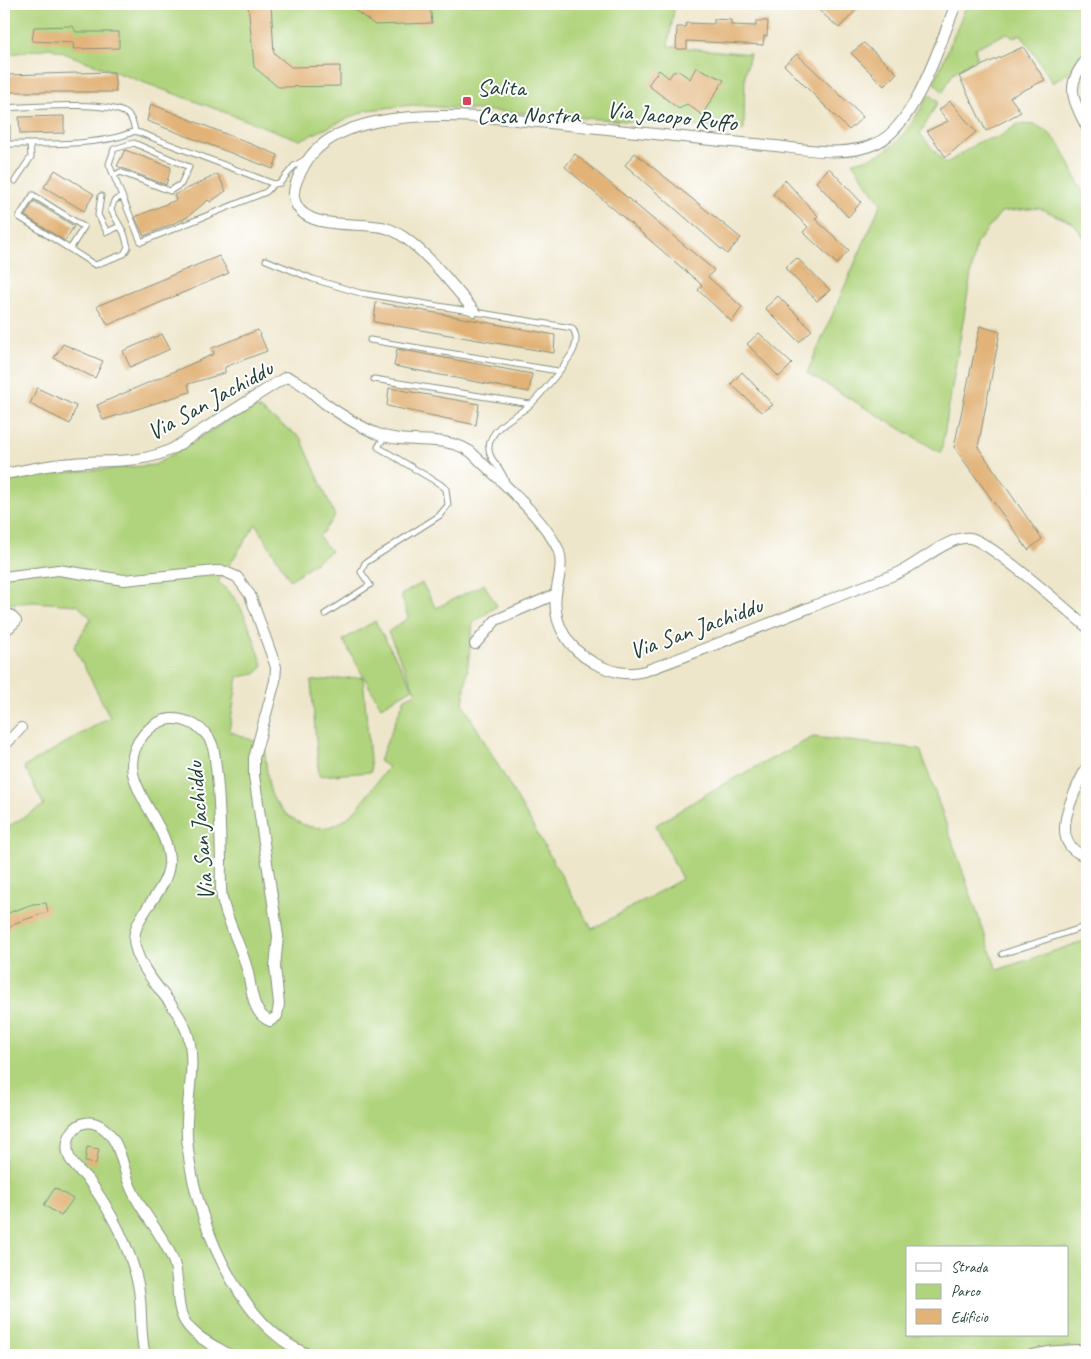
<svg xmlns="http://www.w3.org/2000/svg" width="1091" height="1359" font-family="Caveat,sans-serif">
  <rect width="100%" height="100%" fill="#fff"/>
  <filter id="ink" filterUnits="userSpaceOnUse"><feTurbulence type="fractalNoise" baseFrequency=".02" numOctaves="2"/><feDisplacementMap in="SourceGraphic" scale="10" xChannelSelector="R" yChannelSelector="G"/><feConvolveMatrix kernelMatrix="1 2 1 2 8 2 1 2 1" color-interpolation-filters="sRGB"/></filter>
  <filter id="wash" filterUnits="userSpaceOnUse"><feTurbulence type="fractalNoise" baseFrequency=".0096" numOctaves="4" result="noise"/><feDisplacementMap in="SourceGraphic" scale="20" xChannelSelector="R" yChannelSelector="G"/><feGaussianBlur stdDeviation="1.12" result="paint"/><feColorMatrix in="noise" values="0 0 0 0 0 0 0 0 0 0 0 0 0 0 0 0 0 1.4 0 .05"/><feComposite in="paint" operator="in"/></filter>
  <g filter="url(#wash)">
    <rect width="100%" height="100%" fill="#eee6cb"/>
    <!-- green -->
    <path fill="#b0d47d" stroke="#688858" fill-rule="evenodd" d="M 4,4 L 675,4 L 668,46 L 750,54 L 745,74 L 744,130 L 413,105 L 367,110 L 300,140 L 50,48 L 4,55 Z
      M 967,4 L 1087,4 L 1087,48 L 1070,71 L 1053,83 L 1021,34 L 1013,38 L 1007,33 L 975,48 L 977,57 L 953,73 L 943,92 L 934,83 Z
      M 930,94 L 938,102 L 920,134 L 946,164 L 980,141 L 999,137 L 1018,124 L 1036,125 L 1048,132 L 1061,146 L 1087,201 L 1087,241 L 1073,223 L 1039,208 L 1001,212 L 976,244 L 941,453 L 807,373 L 881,203 L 852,162 C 898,155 907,129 930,94 Z
      M 253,405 L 301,438 L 335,516 L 319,537 L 331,551 L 290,580 L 256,524 L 218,582 C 245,601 252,636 263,665 L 256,674 L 238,677 L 229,731 L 264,745 C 266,758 267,788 273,798 C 288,823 320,839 347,818 C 360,808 377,781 388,767 L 379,761 L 405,698 L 416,693 L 388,632 L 408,618 L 401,595 L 422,583 L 436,608 L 484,584 L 497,606 L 473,623 L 463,704 L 592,929 L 682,879 L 656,825 L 716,788 L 813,737 L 920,749 L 997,970 L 1087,940 L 1087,1355 L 4,1355 L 4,829 L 44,805 L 24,767 L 110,717 L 74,647 L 91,618 L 77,605 L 34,602 L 4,604 L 4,483 L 48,474 L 155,465 ZM 907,1248 L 1067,1248 L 1067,1335 L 907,1335 Z
      M 375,621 L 413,688 L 381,707 L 343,640 Z
      M 363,677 L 371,772 L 319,776 L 311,681 Z"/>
    <g id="blocks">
      <!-- building -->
      <path fill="#e2b277" d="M 248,4 L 271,4 L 274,53 L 291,67 L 340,66 L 340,86 L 278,87 L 254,67 Z
        M 346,4 L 430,4 L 432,23 L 375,25 Z
        M 812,4 L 862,4 L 839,28 Z
        M 714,19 L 731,20 L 731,25 L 756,26 L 756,21 L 768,21 L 767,36 L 764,36 L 763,45 L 687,41 L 687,49 L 676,49 L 677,27 L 686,27 L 686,23 L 714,24 Z
        M 73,26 L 76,32 L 119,32 L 119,48 L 73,49 L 74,43 L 32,41 L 34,27 Z
        M 864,43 L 897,73 L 884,86 L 851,53 Z
        M 1023,47 L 1045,80 L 1010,97 L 1021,112 L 986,131 L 959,76 Z
        M 797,54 L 863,117 L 849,130 L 784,65 Z
        M 696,67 L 724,80 L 702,115 L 687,104 L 679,109 L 648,85 L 659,70 L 669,78 L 673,72 L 679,71 L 690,79 Z
        M 114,72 L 116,92 L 4,92 L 4,75 Z
        M 950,101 L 976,132 L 946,157 L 927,131 L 948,121 L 939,110 Z
        M 151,104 L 278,155 L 273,169 L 147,121 Z
        M 64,116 L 64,133 L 20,134 L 19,117 Z
        M 125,150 L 171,167 L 166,185 L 117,166 Z
        M 635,153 L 741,238 L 727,254 L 625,165 Z
        M 575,154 L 714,270 L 708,277 L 742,307 L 732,322 L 698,290 L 702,285 L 565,167 Z
        M 829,168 L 861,202 L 848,217 L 816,182 Z
        M 55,170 L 94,194 L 84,211 L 44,187 Z
        M 218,174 L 226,191 L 210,202 L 208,200 L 186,218 L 144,236 L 135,217 L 176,200 L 174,195 Z
        M 785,180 L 818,216 L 815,219 L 849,250 L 837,264 L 803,232 L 808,227 L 773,194 Z
        M 34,201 L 74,226 L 65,241 L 25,216 Z
        M 219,256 L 229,273 L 108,325 L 97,306 Z
        M 797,258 L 830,290 L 817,301 L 785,268 Z
        M 778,296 L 812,330 L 799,342 L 765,308 Z
        M 376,302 L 555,335 L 554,353 L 374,322 Z
        M 980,326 L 1000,332 L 978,447 L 1042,539 L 1028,550 L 954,447 Z
        M 258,330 L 267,351 L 225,367 L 225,373 L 188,384 L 190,392 L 103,420 L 97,405 L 214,354 L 212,348 Z
        M 759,333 L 792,364 L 779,377 L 747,344 Z
        M 162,334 L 170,349 L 130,367 L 123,351 Z
        M 63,344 L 103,361 L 95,378 L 54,358 Z
        M 397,349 L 532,374 L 529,392 L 394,366 Z
        M 742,372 L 773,405 L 761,412 L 731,384 Z
        M 37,388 L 76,406 L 70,424 L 30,404 Z
        M 389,388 L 479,404 L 476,425 L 387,406 Z
        M 46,903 L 48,912 L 15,923 L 4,933 L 4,917 L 11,912 L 33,904 Z
        M 87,1147 L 99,1149 L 96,1164 L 85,1162 Z
        M 55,1188 L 73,1199 L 61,1216 L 44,1205 Z"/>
    </g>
  </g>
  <g filter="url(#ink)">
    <use href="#blocks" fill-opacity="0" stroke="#869280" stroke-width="1"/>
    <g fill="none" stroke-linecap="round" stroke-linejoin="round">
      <!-- service casing -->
      <g stroke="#869280" stroke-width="7">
        <path id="service" d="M 4,108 C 28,107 109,100 127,114 C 132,118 134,125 135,131 L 274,184 L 280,183 L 294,166 L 306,159
          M 7,126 L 7,144 L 30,144
          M 114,176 L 120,172 L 170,191 L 181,184 L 189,167 L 134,143 L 114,149 L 109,164 L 141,242 L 266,192 L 274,184
          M 15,181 L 31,157 L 30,144 C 61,144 107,144 135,131
          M 101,196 L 98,215 L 107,232 L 120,226
          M 70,249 L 84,227 L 33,195 L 19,217 L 95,265 L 124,254 L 128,247 L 124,233 L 111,210 L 114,201 L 122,196
          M 266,260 L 313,279 L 360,293 L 572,328 C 577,334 577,341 574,349 C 570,360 538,398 529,406 C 516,416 491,427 489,446 C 487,460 504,469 506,483
          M 370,340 L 558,371
          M 374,379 L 530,404
          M 325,614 L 370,585 L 361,572 L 365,563 L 439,516 L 448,505 L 446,489 L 440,484 L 378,447 L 385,436
          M 1002,954 L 1087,926
          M 1019,1355 L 1051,1349 L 1087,1347"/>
      </g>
      <!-- minor casing -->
      <g stroke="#869280" stroke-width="12">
        <path id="minor" d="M 1087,59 C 1064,86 1073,99 1087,128
          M 474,311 C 455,288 415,236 386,228 C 361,221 308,231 296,204 C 290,192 298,177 304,166 C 343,94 500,119 568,125 C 634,131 700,140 766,145 C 801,148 844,159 877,143 C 916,124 940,43 956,4
          M 4,474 C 27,470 50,464 73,463 C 106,460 142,464 172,449 L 286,377 C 302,381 315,396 327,405 C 343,416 360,427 378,434 C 409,446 443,433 471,452 C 496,477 543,517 558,549 C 564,563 558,579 556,594 C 552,624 569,649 594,663 C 612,672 625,676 645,671 C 709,648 773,622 836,597 C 856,589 876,582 896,574 C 916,566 949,535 970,538 C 991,542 1067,610 1087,627
          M 4,577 L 58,570 L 124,580 L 216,571 L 223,571 L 237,577 L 250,595 L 276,667 L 275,681 L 254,758 L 254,776 L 278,936 L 275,967 L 279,1004 L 277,1016 L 270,1021 C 251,1014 252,986 247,969 C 241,945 227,922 222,898 C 220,886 221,872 221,860 C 220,829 220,799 216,768 C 215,760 215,750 211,742 C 205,728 186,718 171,719 C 160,720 151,726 144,734 C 106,779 171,818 169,864 C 167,894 128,918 135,946 C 144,983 184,1006 190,1044 C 195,1074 185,1106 187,1136 C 190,1208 238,1331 311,1355
          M 4,614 L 10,615 L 16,621 L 4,632
          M 475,644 L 496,620 L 556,594
          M 4,746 L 21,728
          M 1087,767 C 1075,790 1044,846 1087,856
          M 145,1355 C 139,1332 143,1307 138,1284 C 130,1248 111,1211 90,1182 C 85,1175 77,1170 72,1162 C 58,1142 78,1111 102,1127 C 121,1140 122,1168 131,1188 C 142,1214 165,1236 174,1263 C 180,1280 175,1302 183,1318 C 191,1336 215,1346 230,1355"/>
      </g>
      <!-- service -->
      <use href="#service" stroke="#fff" stroke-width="5"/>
      <!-- minor -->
      <use href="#minor" stroke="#fff" stroke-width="10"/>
    </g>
  </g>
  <!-- markers -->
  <rect fill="#d1495b" stroke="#fff" stroke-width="2" x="462" y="96" width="10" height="10" rx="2.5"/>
  <g text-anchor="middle" stroke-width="4" stroke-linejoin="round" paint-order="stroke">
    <!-- poi labels -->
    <g font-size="24" fill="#1f3d34" stroke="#fff" text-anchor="start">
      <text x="477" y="95">Salita<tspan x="477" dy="28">Casa Nostra</tspan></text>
    </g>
    <!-- street labels -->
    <g font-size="24" fill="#1f3d34" stroke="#fff">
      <text transform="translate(672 116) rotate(6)" y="8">Via Jacopo Ruffo</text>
      <text transform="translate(210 400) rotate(-29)" y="8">Via San Jachiddu</text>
      <text transform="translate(696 628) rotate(-20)" y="8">Via San Jachiddu</text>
      <text transform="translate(200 831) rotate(-95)" y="8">Via San Jachiddu</text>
    </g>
  </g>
  <!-- margin -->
  <rect width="1091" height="1359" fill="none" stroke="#fff" stroke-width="20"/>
  <!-- legend -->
  <rect x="906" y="1246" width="162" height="90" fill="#ffffff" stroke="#a5b1ae"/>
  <rect x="916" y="1263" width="25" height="8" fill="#ffffff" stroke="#a5b1ae"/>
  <text x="951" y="1272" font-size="15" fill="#1f3d34">Strada</text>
  <rect x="916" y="1284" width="25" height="15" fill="#b0d47d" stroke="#a5b1ae"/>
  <text x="951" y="1296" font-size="15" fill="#1f3d34">Parco</text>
  <rect x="916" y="1309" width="25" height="15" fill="#e2b277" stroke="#a5b1ae"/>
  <text x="951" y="1322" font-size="15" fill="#1f3d34">Edificio</text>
</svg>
